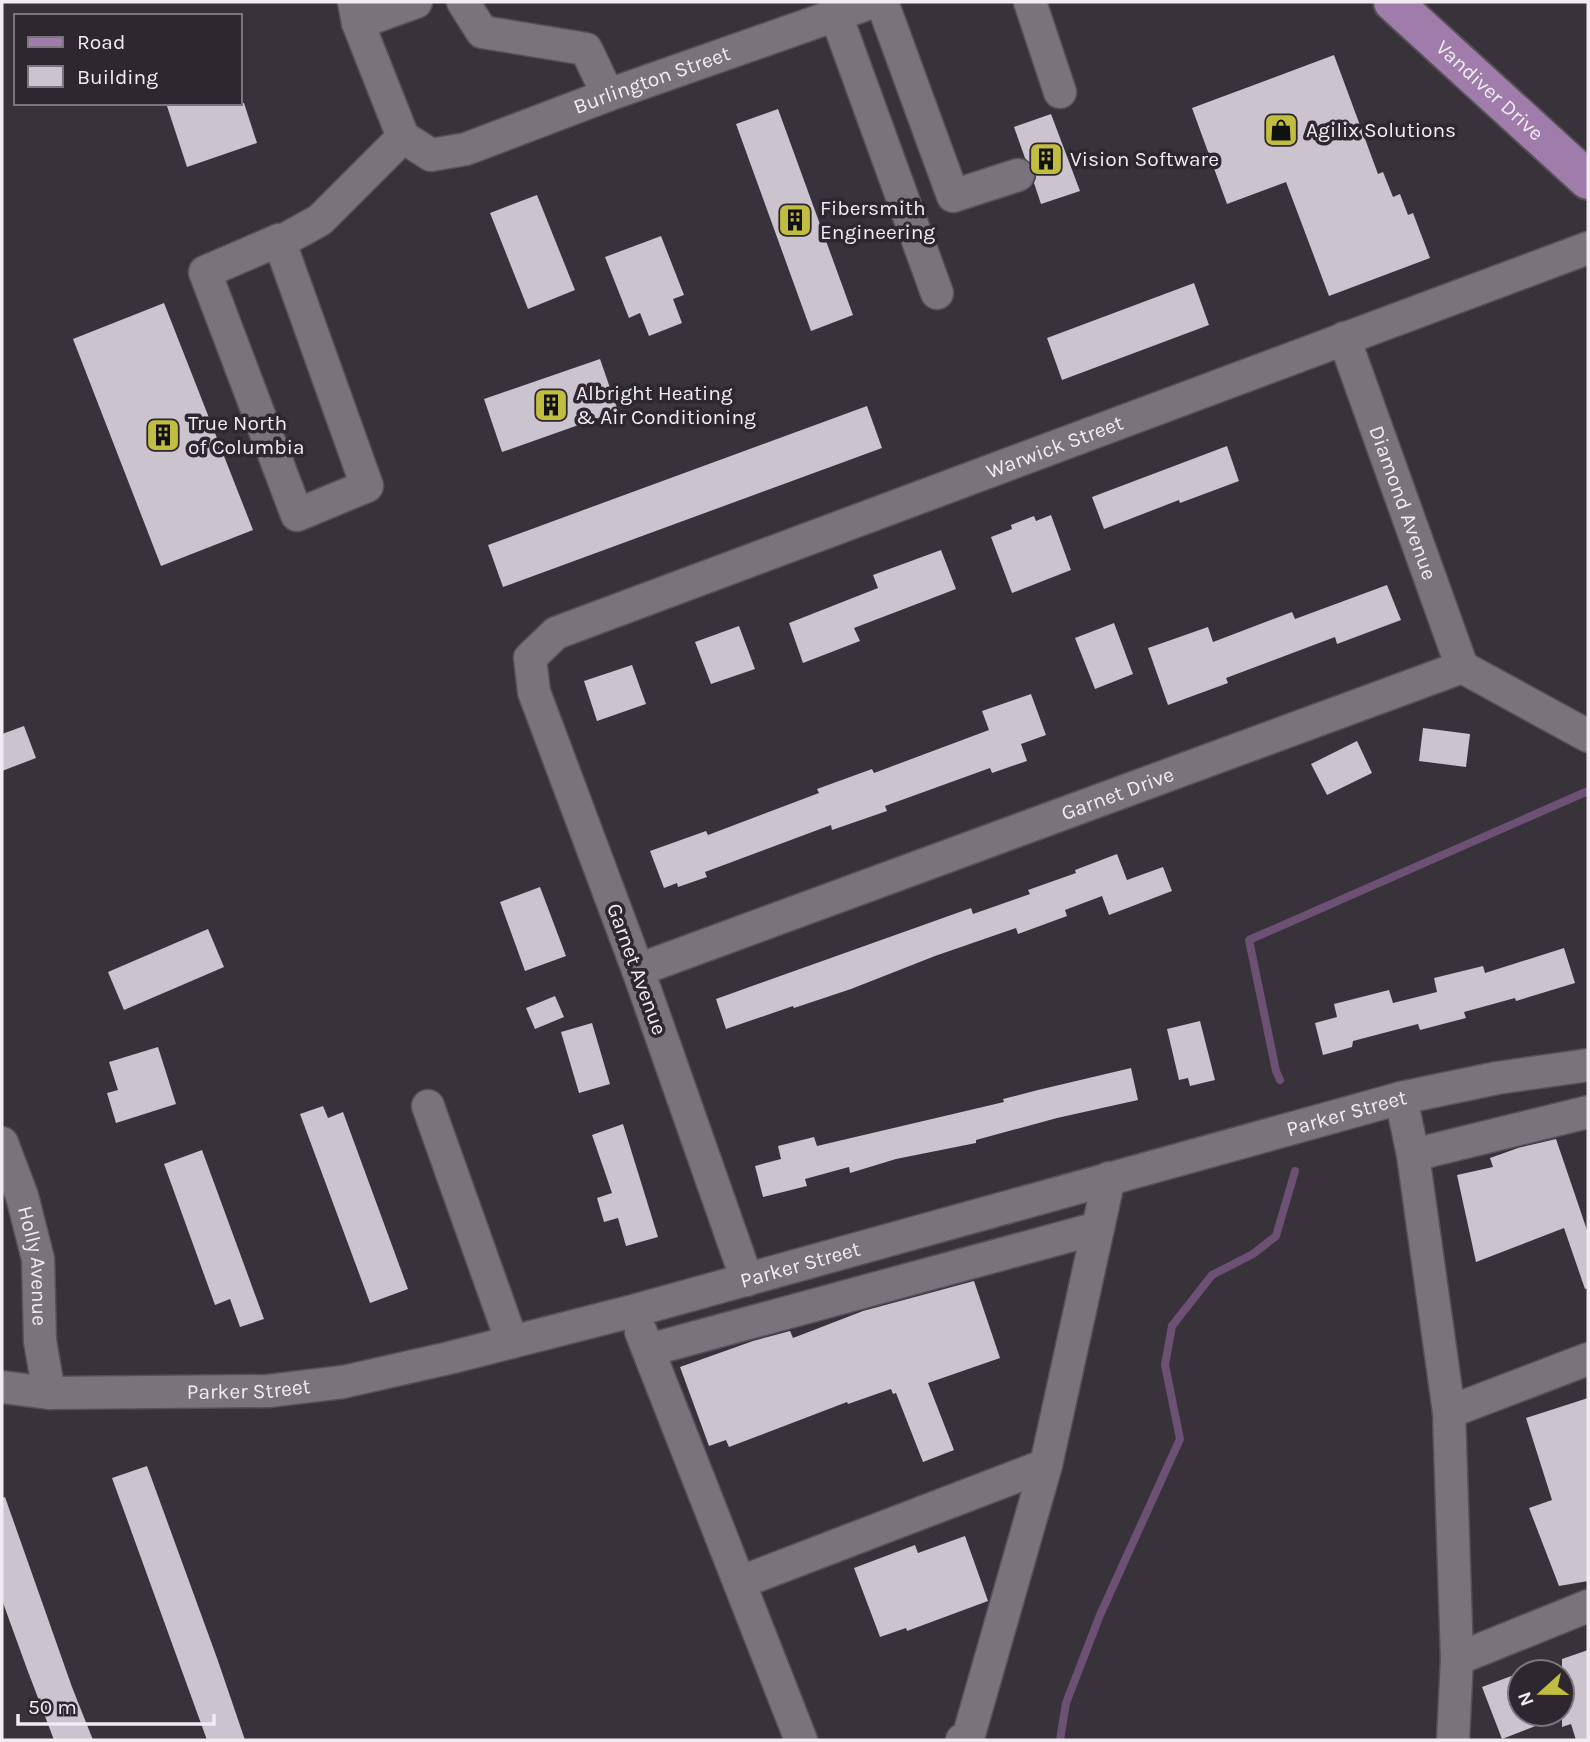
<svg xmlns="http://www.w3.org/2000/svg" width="1590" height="1742" font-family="Karla,sans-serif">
  <rect width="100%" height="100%" fill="#38323a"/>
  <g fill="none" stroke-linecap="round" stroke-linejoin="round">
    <!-- stream -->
    <path stroke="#6c5174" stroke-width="8" d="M 1280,1080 L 1276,1071 L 1249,940 L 1588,791
      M 1060,1740 L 1066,1703 L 1100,1615 L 1180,1439 L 1165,1365 L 1172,1326 L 1212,1275 L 1253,1254 L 1276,1236 L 1295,1171"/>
  </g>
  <!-- building -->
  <path fill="#cbc3cd" d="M 1334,55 L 1378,174 L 1383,172 L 1393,197 L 1400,194 L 1408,215 L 1413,213 L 1430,258 L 1329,296 L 1286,182 L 1227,204 L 1192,108 Z
    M 166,103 L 244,103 L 257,143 L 187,167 Z
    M 778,109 L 853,315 L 811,331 L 736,124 Z
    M 1051,114 L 1080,191 L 1041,204 L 1034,183 L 1036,178 L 1035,169 L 1025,158 L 1014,127 Z
    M 537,195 L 575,290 L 528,309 L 490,213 Z
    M 661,236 L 684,295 L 673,299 L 682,323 L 649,336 L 640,313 L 629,318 L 605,257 Z
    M 1194,283 L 1209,325 L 1062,380 L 1047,338 Z
    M 164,303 L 253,530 L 161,566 L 73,339 Z
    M 600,359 L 618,411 L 502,452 L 484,399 Z
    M 867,406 L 882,448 L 503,587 L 488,545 Z
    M 1227,446 L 1239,481 L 1180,503 L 1179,500 L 1104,529 L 1092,497 Z
    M 1051,515 L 1071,570 L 1012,593 L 991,537 L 1012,529 L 1011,525 L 1034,516 L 1036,521 Z
    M 941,550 L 956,589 L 854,628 L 860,641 L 803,663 L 789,623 L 878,588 L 873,575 Z
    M 1387,585 L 1401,620 L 1337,644 L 1335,637 L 1226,678 L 1228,683 L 1168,705 L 1148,648 L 1208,627 L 1213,642 L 1292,612 L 1295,619 Z
    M 1114,623 L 1133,674 L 1095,689 L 1075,638 Z
    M 739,626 L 755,669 L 711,684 L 695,642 Z
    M 632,665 L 646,704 L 597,721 L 584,681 Z
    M 1031,694 L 1046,735 L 1021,744 L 1027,761 L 992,773 L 990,768 L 885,806 L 887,811 L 832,830 L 831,825 L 705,872 L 707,877 L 678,887 L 677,883 L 664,888 L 650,851 L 706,831 L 708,835 L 819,793 L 817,789 L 872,769 L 874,773 L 989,730 L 982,711 Z
    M 24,726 L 36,758 L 2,771 L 2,734 Z
    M 1423,728 L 1470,734 L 1466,767 L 1419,761 Z
    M 1357,741 L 1372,773 L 1327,795 L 1311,764 Z
    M 1117,854 L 1127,880 L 1163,867 L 1172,891 L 1109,915 L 1102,896 L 1065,910 L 1067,916 L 1018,934 L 1016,928 L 935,956 L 851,989 L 794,1008 L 793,1006 L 726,1029 L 716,999 L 971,908 L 973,914 L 1030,894 L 1028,890 L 1076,873 L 1075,870 Z
    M 540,887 L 566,956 L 525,971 L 500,902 Z
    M 208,929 L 224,967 L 124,1010 L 108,972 Z
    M 1564,948 L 1575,983 L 1516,1001 L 1515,998 L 1464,1012 L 1466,1018 L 1420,1030 L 1418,1024 L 1353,1041 L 1352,1047 L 1323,1055 L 1315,1023 L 1337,1017 L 1334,1004 L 1389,990 L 1393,1003 L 1437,992 L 1434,978 L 1483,966 L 1485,973 Z
    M 555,996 L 564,1017 L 535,1029 L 526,1008 Z
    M 1200,1021 L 1215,1080 L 1190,1086 L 1188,1078 L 1179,1080 L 1167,1029 Z
    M 592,1023 L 610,1084 L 579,1093 L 561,1032 Z
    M 158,1047 L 176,1104 L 116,1123 L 107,1093 L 118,1090 L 109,1062 Z
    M 1131,1068 L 1138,1100 L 1057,1118 L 976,1140 L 976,1143 L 896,1159 L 850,1173 L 849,1167 L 805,1179 L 807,1186 L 763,1197 L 755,1166 L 781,1159 L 778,1146 L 814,1137 L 817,1146 L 1004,1102 L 1003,1099 L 1038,1090 Z
    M 323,1106 L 328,1118 L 343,1112 L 408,1289 L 370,1303 L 300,1114 Z
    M 623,1124 L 658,1237 L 626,1246 L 618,1218 L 604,1222 L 597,1198 L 612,1193 L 592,1135 Z
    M 1556,1139 L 1588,1233 L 1588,1288 L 1585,1289 L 1564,1228 L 1476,1262 L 1457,1175 L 1493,1167 L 1490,1158 L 1518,1148 Z
    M 202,1150 L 264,1319 L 240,1327 L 230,1299 L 215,1305 L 164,1164 Z
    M 974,1281 L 1000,1358 L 928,1383 L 954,1450 L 923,1462 L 896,1393 L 893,1394 L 891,1389 L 848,1404 L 847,1402 L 729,1447 L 726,1440 L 709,1446 L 680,1367 L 753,1341 L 790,1331 L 793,1338 L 863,1311 Z
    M 1588,1398 L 1588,1581 L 1559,1586 L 1529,1508 L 1552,1500 L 1526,1418 Z
    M 147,1466 L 217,1658 L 245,1740 L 207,1740 L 112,1478 Z
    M 5,1497 L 72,1687 L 93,1740 L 54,1740 L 27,1669 L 2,1600 L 2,1498 Z
    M 965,1536 L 988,1601 L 907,1631 L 906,1628 L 880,1637 L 854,1568 L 915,1545 L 918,1553 Z
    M 1588,1650 L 1588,1740 L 1576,1740 L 1571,1724 L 1562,1727 L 1562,1659 Z
    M 1514,1675 L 1515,1677 L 1520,1675 L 1520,1714 L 1561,1716 L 1502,1739 L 1482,1687 Z"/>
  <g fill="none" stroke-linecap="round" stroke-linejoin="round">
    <!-- minor casing -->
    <g stroke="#555157" stroke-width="35">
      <g id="minor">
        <path id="s1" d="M 354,2 L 358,23 L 403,137 L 431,155 L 466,149 L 608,95 L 873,2"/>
        <path d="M 463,2 L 482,32 L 586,49 L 608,95"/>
        <path d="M 882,2 L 953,196 L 1018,175"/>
        <path d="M 1030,2 L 1060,92"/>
        <path d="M 836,15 L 937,293"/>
        <path d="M 358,23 L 416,2"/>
        <path d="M 279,240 L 367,486 L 297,515 L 205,272 L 279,240 L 282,241 L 320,220 L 403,137"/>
        <path id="s2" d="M 1344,338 L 1462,667"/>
        <path id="s3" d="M 638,970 L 1462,667 L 1588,736"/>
        <path d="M 1401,1098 L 1413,1155 L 1449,1412 L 1457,1659 L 1453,1740"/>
        <path d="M 428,1106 L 512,1342"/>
        <path id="s4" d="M 2,1143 L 22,1196 L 38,1259 L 40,1341 L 49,1393"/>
        <path d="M 1413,1155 L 1588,1112"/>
        <path id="s5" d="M 747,1280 L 638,970 L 534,692 L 530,658 L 556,633 L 1588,248"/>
        <path d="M 641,1332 L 801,1740"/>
        <path d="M 649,1350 L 1098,1228"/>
        <path id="s6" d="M 2,1387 L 49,1393 L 268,1391 L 343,1382 L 449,1358 L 633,1311 L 1401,1098 L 1497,1078 L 1588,1065"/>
        <path d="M 1449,1412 L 1588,1359"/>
        <path d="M 741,1582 L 1046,1465"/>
        <path d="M 1457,1659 L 1588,1606"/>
        <path d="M 962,1740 L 968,1738 L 1046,1465 L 1109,1178"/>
      </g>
    </g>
    <!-- major casing -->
    <g stroke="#555157" stroke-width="42">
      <g id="major">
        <path id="s7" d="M 1393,2 L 1588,180"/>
      </g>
    </g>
    <!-- minor -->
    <use href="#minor" stroke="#79737b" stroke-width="32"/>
    <!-- major -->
    <use href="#major" stroke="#9f7caa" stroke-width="38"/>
  </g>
  <!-- icons -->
  <defs>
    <g id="shop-square" transform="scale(1.75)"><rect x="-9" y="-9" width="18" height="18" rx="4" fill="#c1bd40" stroke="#2d282f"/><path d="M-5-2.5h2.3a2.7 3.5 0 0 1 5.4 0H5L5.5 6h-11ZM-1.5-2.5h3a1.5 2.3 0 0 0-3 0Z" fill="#111"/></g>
    <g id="building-square" transform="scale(1.75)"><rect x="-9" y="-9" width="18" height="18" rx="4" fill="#c1bd40" stroke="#2d282f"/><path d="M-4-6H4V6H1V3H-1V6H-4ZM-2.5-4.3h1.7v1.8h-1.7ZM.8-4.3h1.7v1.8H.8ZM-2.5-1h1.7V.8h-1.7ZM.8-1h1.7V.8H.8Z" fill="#111"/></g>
  </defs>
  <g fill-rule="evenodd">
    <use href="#shop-square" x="1281" y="130"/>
    <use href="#building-square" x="1046" y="159"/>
    <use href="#building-square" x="795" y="220"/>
    <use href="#building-square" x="551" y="405"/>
    <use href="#building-square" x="163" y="435"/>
  </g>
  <g text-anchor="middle" stroke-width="7" stroke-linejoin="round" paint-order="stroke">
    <!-- street labels -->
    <g font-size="21" fill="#f0ecf1" stroke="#2d282f">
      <text dy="7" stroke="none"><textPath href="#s1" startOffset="411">Burlington Street</textPath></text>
      <text dy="7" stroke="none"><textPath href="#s7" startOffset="131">Vandiver Drive</textPath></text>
      <text dy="7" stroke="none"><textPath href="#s5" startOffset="1228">Warwick Street</textPath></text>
      <text dy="7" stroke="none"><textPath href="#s2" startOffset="175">Diamond Avenue</textPath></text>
      <text dy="7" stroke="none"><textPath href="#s3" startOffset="511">Garnet Drive</textPath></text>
      <text transform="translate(637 969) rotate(70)" y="7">Garnet Avenue</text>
      <text dy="7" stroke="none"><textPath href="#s6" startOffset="1381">Parker Street</textPath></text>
      <text dy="7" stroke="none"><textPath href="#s6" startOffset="814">Parker Street</textPath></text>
      <text dy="7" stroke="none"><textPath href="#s4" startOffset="128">Holly Avenue</textPath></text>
      <text dy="7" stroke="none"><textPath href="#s6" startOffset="247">Parker Street</textPath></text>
    </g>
    <!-- poi labels -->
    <g font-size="21" fill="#f0ecf1" stroke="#2d282f" text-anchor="start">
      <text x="1306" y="137">Agilix Solutions</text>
      <text x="1070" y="166">Vision Software</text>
      <text x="820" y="215">Fibersmith<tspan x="820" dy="24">Engineering</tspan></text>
      <text x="576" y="400">Albright Heating<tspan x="576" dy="24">&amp; Air Conditioning</tspan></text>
      <text x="188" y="430">True North<tspan x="188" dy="24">of Columbia</tspan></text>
    </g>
  </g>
  <!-- border -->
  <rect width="1590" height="1742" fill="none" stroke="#f0ecf1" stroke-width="7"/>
  <!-- legend -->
  <rect x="14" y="14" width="228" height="91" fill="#2d282f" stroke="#7b767d" stroke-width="2"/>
  <rect x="28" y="37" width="35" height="10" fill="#9f7caa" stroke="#7b767d" stroke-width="2"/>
  <text x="77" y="49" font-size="21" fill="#f0ecf1">Road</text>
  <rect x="28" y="66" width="35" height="21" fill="#cbc3cd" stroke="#7b767d" stroke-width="2"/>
  <text x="77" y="84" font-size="21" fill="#f0ecf1">Building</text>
  <!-- north arrow -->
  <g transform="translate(1541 1693) rotate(249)"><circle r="33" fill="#2d282f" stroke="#7b767d" stroke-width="2"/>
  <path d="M0-5L12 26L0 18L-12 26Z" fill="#c1bd40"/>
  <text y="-10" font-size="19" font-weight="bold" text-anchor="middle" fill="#f0ecf1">N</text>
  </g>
  <!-- scale -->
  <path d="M18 1714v10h196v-10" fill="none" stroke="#f0ecf1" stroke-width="3.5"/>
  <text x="28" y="1714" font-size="21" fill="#f0ecf1" stroke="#2d282f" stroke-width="5" paint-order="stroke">50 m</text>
</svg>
